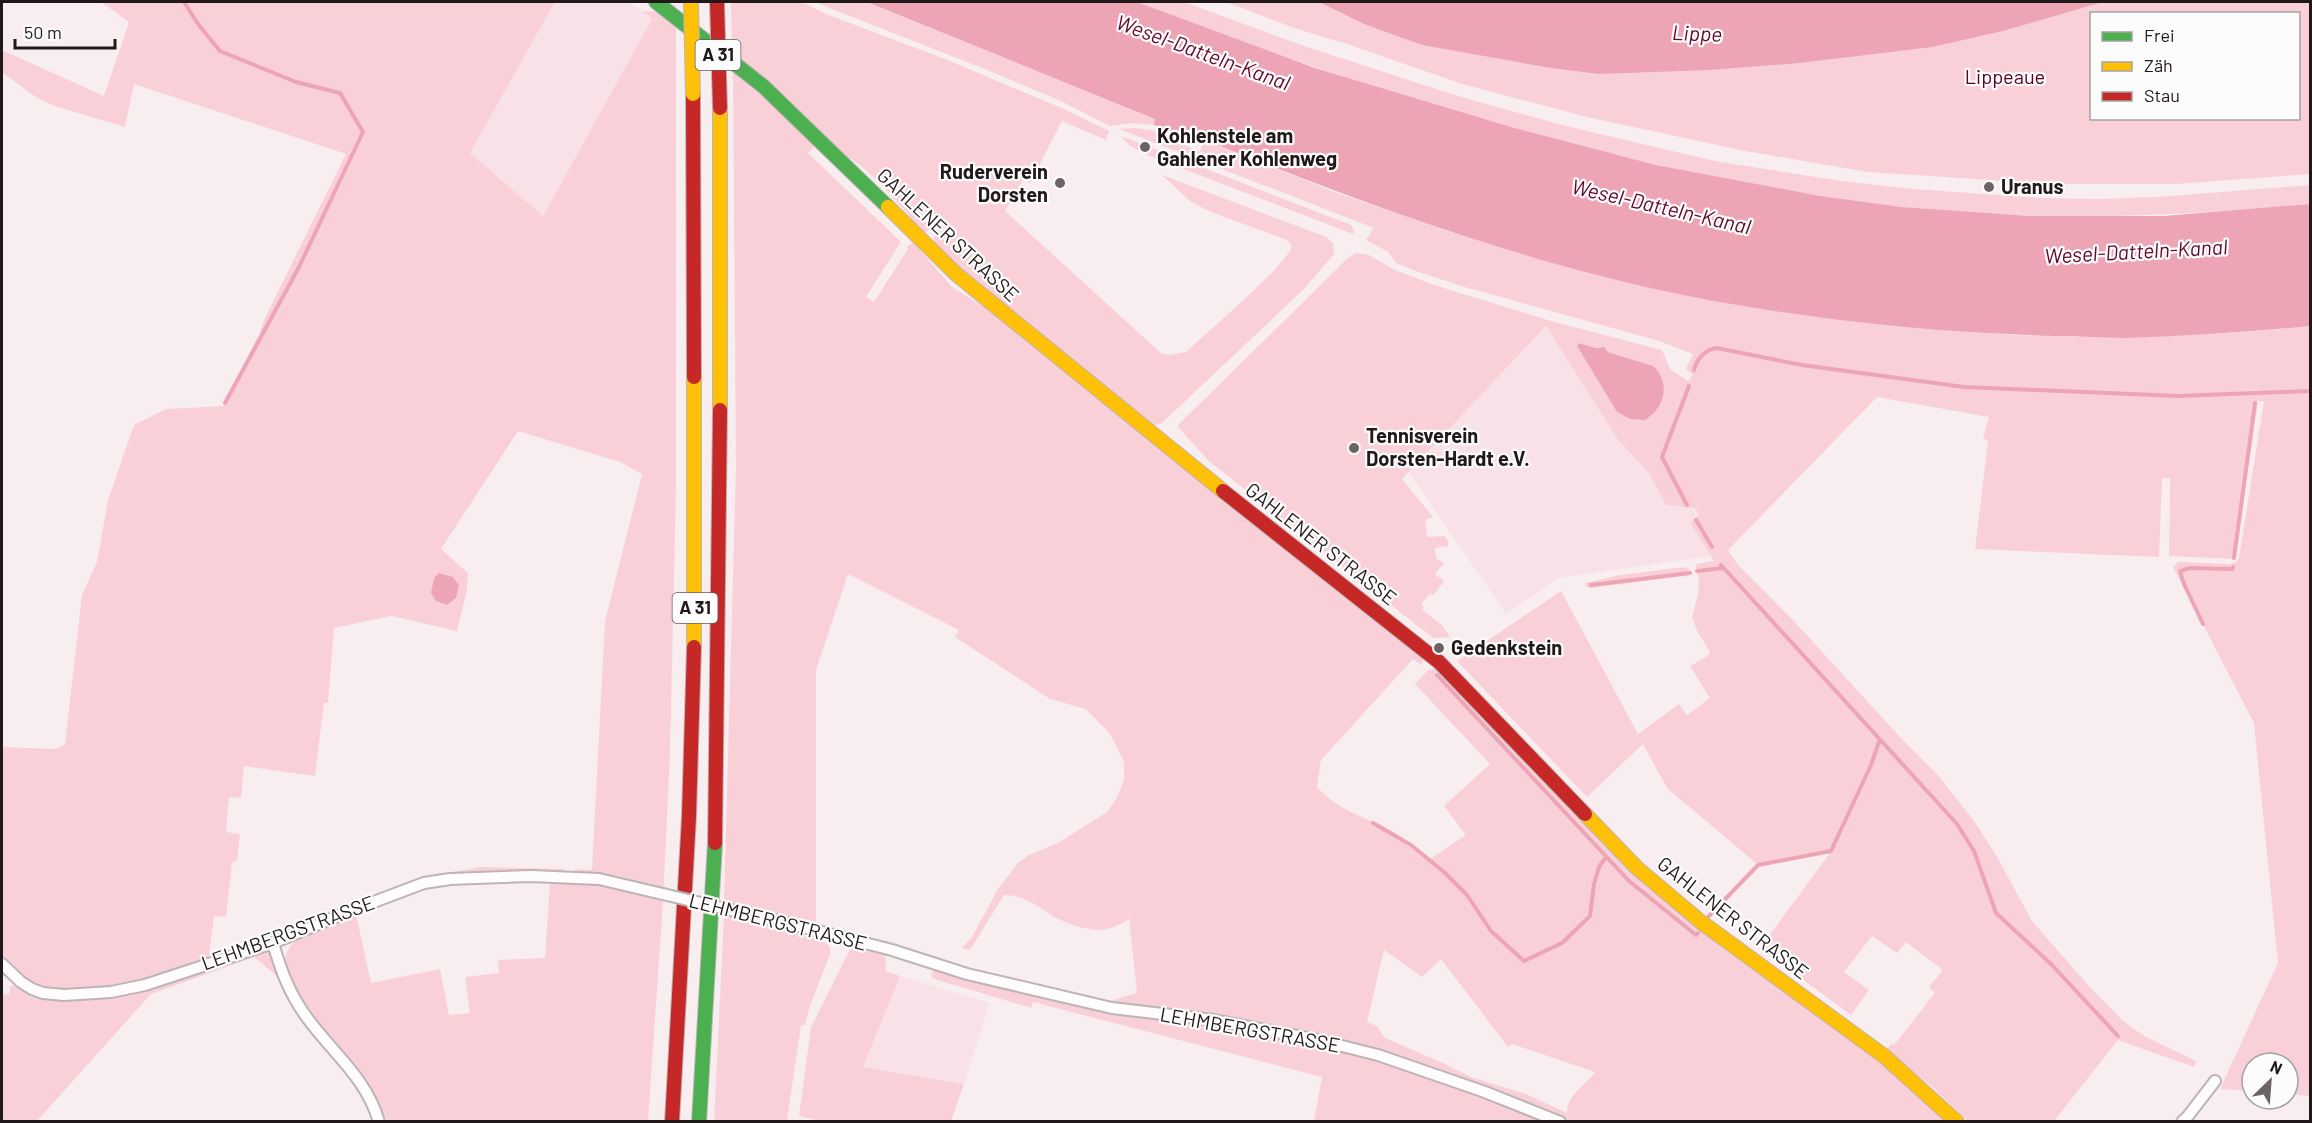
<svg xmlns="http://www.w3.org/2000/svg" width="2312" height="1123" font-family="Barlow,sans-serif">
  <rect width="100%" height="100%" fill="#f8eef0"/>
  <!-- built -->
  <path fill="#f9e2e7" d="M 555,2 L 629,2 L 652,19 L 543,216 L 470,153 Z
    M 1546,326 L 1618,440 L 1649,473 L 1666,504 L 1695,508 L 1699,515 L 1690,523 L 1711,556 L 1559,578 L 1506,614 L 1409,472 Z
    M 900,976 L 990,1003 L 964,1084 L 863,1067 Z"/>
  <!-- green -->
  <path fill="#f9d0d8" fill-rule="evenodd" d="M 101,2 L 555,2 L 470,153 L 543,216 L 652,19 L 642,11 L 659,12 L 676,25 L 676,489 L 670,753 L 663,902 L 648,1121 L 387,1121 C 379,1107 371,1091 361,1077 C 343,1052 270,982 288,950 C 301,927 334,922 356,914 L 371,983 L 440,969 L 449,1015 L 470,1013 L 465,977 L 499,973 L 498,960 L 545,958 L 550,882 L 599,885 L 599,875 L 578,873 L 573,869 L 592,870 L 605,621 L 642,474 L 620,462 L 518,431 L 441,549 L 468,573 L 467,590 L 457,631 L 391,616 L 334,628 L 328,703 L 324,703 L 315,776 L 244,766 L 241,798 L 229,797 L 226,832 L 240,834 L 237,861 L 232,862 L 226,917 L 214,916 L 209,957 L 136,984 L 77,991 L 33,985 L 2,956 L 2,747 L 56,749 L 65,744 L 82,595 L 97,562 L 108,500 L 134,425 L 166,409 L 223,406 L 225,404 L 224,403 L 259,335 L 264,320 L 346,154 L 134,84 L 125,127 L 55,106 L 37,98 L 2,72 L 2,50 L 104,96 L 129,22 ZM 453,577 L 459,585 L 456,598 L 447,605 L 436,601 Z
    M 731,2 L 802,2 L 826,14 L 950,61 L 1064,109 L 1109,131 L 1106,140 L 1062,121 L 1030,183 L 1023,180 L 1005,211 L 1161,353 L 1169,355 L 1186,352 C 1205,334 1287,265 1292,246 L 1287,240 L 1211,212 L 1191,202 L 1162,175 L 1326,237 L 1333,243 L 1334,254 L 1305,288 L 1162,423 L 1152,426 L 1031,329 L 933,244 L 935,233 L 931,229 L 924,233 C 906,213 866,162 842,155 L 732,52 Z
    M 814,2 L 867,2 L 1156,119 L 1154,125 L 1133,123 L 1110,126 L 1061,101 L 985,69 Z
    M 1137,2 L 1184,2 L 1307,47 L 1458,96 L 1562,125 L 1715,161 L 1841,181 L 1913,189 L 2040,198 L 2097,199 L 2158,197 L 2310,185 L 2310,204 C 2174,217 2037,222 1900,207 C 1701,184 1507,131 1318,68 C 1257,48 1197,24 1137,2 Z
    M 1226,2 L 2310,2 L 2310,174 L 2176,184 L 2053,184 L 1868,172 L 1740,150 L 1587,117 L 1462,84 L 1347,44 L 1294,28 ZM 2092,14 L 2298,14 L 2298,118 L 2092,118 Z
    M 733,69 L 783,113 L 815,146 L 808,153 L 901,242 L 866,297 L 874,302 L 908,249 L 907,247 L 913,242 L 952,287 L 991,311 L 1423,657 L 1422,665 L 1413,659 L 1321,760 L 1317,787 C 1333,805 1354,814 1376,823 C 1395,831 1414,846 1430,859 L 1466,835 L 1444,806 L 1490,764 L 1415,684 L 1427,671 L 1435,668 L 1644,883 L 1679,913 L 1887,1066 L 1947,1121 L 1571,1121 L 1492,1090 L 1351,1042 L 1275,1027 L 1144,1006 L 1107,1003 L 1106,1002 L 1137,993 L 1129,919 C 1121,924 1112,929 1102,930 C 1086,931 1061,922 1048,913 C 1034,904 1022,895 1004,895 L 970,950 L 962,948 L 972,937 L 998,889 L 1018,863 L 1029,855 L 1058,843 L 1107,812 L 1117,798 L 1124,779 L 1124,762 L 1110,734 L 1086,709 L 1050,699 L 955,637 L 959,630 L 848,574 L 816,670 L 816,926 L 889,942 L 885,943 L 724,904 L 736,466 ZM 1384,950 L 1422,977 L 1441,959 L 1508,1047 L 1512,1044 L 1595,1072 C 1587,1084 1566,1096 1567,1113 L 1526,1094 L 1471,1077 L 1443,1063 L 1385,1038 L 1377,1026 L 1367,1022 Z
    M 1134,128 L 1151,130 L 1200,152 L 1204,140 L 1337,193 L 1454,233 L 1586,271 L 1737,305 L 1859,322 L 2010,335 L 2127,338 L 2244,332 L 2310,326 L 2310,1096 L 2288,1094 L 2288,1063 L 2252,1063 L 2252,1091 L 2220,1089 L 2278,963 L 2254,723 L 2173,567 L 2178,562 L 2231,564 L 2236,562 L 2239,558 L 2264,401 L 2258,401 L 2235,559 L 2169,556 L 2170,478 L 2162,478 L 2159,557 L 1975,549 L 1988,441 L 1983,438 L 1989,417 L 1877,397 L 1728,550 L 1738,565 L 1793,620 L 1900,737 L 1937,774 L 1974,821 L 1996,855 L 2032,921 L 2088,985 L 2123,1021 L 2144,1036 L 2196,1061 L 2194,1067 L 2118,1040 L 2054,1121 L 1968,1121 L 1930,1085 L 1886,1051 L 1891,1044 L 1894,1045 L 1935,993 L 1929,987 L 1943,970 L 1906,942 L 1897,953 L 1872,936 L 1844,972 L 1869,990 L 1851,1015 L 1760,948 L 1830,853 L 1757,864 L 1667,788 L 1643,744 L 1587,797 L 1457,661 L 1561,591 L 1638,734 L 1679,704 L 1687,715 L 1710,698 L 1690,666 L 1708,656 L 1710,652 L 1697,631 L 1692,617 L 1698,594 L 1699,580 L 1696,566 L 1697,564 L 1714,561 L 1690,523 L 1699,515 L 1695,508 L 1666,505 L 1649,473 L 1618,440 L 1546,326 L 1402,479 L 1433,517 L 1425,520 L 1427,537 L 1444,536 L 1448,541 L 1448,546 L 1435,548 L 1436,558 L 1444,563 L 1435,574 L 1444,581 L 1433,596 L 1430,594 L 1421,604 L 1424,607 L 1422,610 L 1442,625 L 1450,637 L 1433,638 L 1209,461 L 1177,426 L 1348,258 L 1356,253 L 1369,255 L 1395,270 L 1434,285 L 1551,321 L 1662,350 L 1670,369 L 1688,381 L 1693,375 L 1686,369 L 1693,354 L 1659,341 L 1461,286 L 1413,270 L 1396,263 L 1388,252 L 1366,240 L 1374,228 L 1119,129 ZM 1578,343 L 1596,348 L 1601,347 L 1608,352 L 1653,366 L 1638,420 L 1617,412 L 1577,346 Z
    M 1121,136 L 1351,225 L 1354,231 L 1353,234 L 1152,157 L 1130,146 Z
    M 1684,567 L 1689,569 L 1690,575 L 1591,588 L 1587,587 L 1585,583 L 1620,575 Z
    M 480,867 L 565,869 L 558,873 L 422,878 Z
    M 724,914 L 800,931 L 799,934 C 809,939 823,938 830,947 L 830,954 L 810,1006 L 805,1025 L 801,1025 L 787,1121 L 714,1122 Z
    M 851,947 L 885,955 L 886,971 L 900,976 L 863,1067 L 964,1084 L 951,1121 L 826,1122 L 799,1116 L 811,1027 Z
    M 271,950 L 281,980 L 254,957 L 151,994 L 37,1121 L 2,1122 L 2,993 L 9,995 L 11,985 L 74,999 Z
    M 934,969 L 1232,1026 L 1263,1036 L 1279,1036 L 1380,1060 L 1553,1121 L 1314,1121 L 1322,1077 L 1033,1002 L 1031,1008 L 934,979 L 931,976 Z"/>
  <!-- water -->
  <path fill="#eda5b5" d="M 867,2 L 1137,2 L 1315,68 L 1511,127 L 1656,165 L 1820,196 L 1901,207 L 2030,216 L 2164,216 L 2310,204 L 2310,326 C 2250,332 2189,336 2129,338 C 2104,338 2079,336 2054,336 C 1948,333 1842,323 1737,305 C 1553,274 1377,209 1205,140 L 1203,144 L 1154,125 L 1155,119 Z
    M 1319,2 L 2103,2 L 2003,31 L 1932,47 L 1799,63 L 1709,70 L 1599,74 L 1551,68 L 1422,45 L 1364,24 Z
    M 1578,343 L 1596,348 L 1604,347 L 1608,352 L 1653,366 C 1671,382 1665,408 1645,420 L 1630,419 L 1617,412 L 1577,346 Z
    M 439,573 L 453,577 L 459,585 L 456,598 L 447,605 L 436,601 L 431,593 L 434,578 Z"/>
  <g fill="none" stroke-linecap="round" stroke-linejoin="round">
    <!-- stream -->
    <path stroke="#eda5b5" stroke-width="4" d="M 184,2 L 198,24 L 220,51 L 296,82 L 340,93 L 363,132 L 299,267 L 225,403
      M 1694,370 C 1697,359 1705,349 1717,348 L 1802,365 L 1964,387 L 2178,396 L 2310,391
      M 1687,505 L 1662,457 L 1689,386
      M 1696,520 L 1712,547
      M 2234,558 L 2255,403
      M 1721,565 L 1957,824 L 1974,851 L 1996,913 L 2051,964 L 2118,1036
      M 1697,571 L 1723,568
      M 1591,585 L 1690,573
      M 2203,624 L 2184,584 L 2180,571 L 2190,568 L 2232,569 L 2233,567
      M 1437,675 L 1629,881 L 1696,935 L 1698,933
      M 1373,823 L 1411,845 L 1444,872 L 1467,895 L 1491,931 L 1524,961 L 1562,943 L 1590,916 L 1594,884 L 1599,867 L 1606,857
      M 1709,916 L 1758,865 L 1831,851 L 1871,765 L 1880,739"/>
    <!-- street casing -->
    <g stroke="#bcb4b5" stroke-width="14">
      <path id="street" d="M 799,926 L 892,950 L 967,974 L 1112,1008 L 1213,1020 L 1318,1040 L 1378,1055 L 1485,1092 L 1560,1122
        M 273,943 C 281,971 290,995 308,1019 C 333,1053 367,1079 379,1122
        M 2,964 L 21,982 L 32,989 L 43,993 L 64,995 L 111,992 L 145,985 L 273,943 L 355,909 L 424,883 L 450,879 L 531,876 L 599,879
        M 2182,1122 L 2188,1116 L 2215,1081"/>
    </g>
    <!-- fast casing -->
    <g stroke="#bcb4b5" stroke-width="16">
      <path id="fast" d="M 656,2 L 763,86 L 888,207
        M 699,1122 L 715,843"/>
    </g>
    <!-- slow casing -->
    <g stroke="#bcb4b5" stroke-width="16">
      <path id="slow" d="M 720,108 L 720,410
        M 888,207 L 956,274 L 1223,491
        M 694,377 L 694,647
        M 1585,814 L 1637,868 L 1701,922 L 1884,1056 L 1957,1122"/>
    </g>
    <!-- jam casing -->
    <g stroke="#bcb4b5" stroke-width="16">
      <path id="jam" d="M 693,94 L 694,377
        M 1223,491 L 1439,662 L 1585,814
        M 715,843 L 720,410
        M 672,1122 L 689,816 L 694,647"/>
    </g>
    <!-- street -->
    <use href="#street" stroke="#fefcfd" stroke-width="10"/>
    <!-- fast -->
    <use href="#fast" stroke="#4caf50" stroke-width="14"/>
    <!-- slow -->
    <use href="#slow" stroke="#ffc107" stroke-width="14"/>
    <!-- jam -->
    <use href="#jam" stroke="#c62828" stroke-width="14"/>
    <!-- street-bridge casing -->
    <g stroke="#bcb4b5" stroke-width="14" stroke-linecap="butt">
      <path id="street-bridge" d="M 599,879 L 799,926"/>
    </g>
    <!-- slow-bridge casing -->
    <g stroke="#bcb4b5" stroke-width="16" stroke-linecap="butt">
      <path id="slow-bridge" d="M 691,2 L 693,94"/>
    </g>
    <!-- jam-bridge casing -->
    <g stroke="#bcb4b5" stroke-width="16" stroke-linecap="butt">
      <path id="jam-bridge" d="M 717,2 L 720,108"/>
    </g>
    <!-- street-bridge -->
    <use href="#street-bridge" stroke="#fefcfd" stroke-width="10"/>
    <!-- slow-bridge -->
    <use href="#slow-bridge" stroke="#ffc107" stroke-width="14"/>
    <!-- jam-bridge -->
    <use href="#jam-bridge" stroke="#c62828" stroke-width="14"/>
  </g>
  <!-- markers -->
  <g fill="#6c6365" stroke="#fcfcfc" stroke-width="2">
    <circle cx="1145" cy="147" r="6"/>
    <circle cx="1060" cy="183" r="6"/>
    <circle cx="1989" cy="187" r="6"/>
    <circle cx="1354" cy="448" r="6"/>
    <circle cx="1439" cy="648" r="6"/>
  </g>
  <g text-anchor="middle" stroke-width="4.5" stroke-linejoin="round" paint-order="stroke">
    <!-- shield labels -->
    <g fill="#fcfcfc" stroke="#635c5e" stroke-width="1.5">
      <rect x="695.5" y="40" width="45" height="30" rx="4.5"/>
      <rect x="672.5" y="593" width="45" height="30" rx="4.5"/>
    </g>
    <g font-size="18" font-weight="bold" fill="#21181a">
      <text x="718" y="61">A 31</text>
      <text x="695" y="614">A 31</text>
    </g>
    <!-- park labels -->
    <g font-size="20" fill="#590023" stroke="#fcfcfc">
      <text x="2005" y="84">Lippeaue</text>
    </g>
    <!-- poi labels -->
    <g font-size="20" font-weight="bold" fill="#21181a" stroke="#fcfcfc" text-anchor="start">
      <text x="1157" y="143">Kohlenstele am<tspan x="1157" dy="23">Gahlener Kohlenweg</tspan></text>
      <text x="1048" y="179" text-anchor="end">Ruderverein<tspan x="1048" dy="23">Dorsten</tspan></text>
      <text x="2001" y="194">Uranus</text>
      <text x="1366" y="443">Tennisverein<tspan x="1366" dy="23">Dorsten-Hardt e.V.</tspan></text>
      <text x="1451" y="655">Gedenkstein</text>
    </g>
    <!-- street labels -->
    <g font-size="20" fill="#21181a" stroke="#fcfcfc">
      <text transform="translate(948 235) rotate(43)" y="7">GAHLENER STRASSE</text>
      <text transform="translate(1321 544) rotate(38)" y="7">GAHLENER STRASSE</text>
      <text transform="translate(1733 918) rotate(38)" y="7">GAHLENER STRASSE</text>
      <text transform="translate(778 922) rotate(14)" y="7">LEHMBERGSTRASSE</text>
      <text transform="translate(288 933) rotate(-20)" y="7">LEHMBERGSTRASSE</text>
      <text transform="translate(1250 1030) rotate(10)" y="7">LEHMBERGSTRASSE</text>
    </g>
    <!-- water labels -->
    <g font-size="21" font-style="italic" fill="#63092b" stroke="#fcfcfc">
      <text transform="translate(1697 34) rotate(2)" y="7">Lippe</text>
      <text transform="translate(1203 53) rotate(20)" y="7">Wesel-Datteln-Kanal</text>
      <text transform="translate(1661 207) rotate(13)" y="7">Wesel-Datteln-Kanal</text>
      <text transform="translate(2136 252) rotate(-3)" y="7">Wesel-Datteln-Kanal</text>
    </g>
  </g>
  <!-- border -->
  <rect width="2312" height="1123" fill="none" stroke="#21181a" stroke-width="6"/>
  <!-- legend -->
  <rect x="2090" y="12" width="210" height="108" fill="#fcfcfc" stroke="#a4a1a2" stroke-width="1.5"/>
  <rect x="2102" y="32" width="30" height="9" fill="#4caf50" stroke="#a4a1a2" stroke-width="1.5"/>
  <text x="2144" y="42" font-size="18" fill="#21181a">Frei</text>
  <rect x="2102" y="62" width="30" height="9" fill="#ffc107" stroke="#a4a1a2" stroke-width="1.5"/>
  <text x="2144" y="72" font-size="18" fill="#21181a">Zäh</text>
  <rect x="2102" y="92" width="30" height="9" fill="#c62828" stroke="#a4a1a2" stroke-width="1.5"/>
  <text x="2144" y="102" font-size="18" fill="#21181a">Stau</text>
  <!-- north arrow -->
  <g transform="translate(2270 1081) rotate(25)"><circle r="28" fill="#fcfcfc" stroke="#a4a1a2" stroke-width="1.5"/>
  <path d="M0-4.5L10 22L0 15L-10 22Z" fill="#6c6365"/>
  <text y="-9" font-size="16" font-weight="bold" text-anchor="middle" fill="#21181a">N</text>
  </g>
  <!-- scale -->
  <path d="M15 39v9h100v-9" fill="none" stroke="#21181a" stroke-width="3"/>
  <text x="24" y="39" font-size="18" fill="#21181a" stroke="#fcfcfc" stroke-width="4.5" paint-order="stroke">50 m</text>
</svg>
